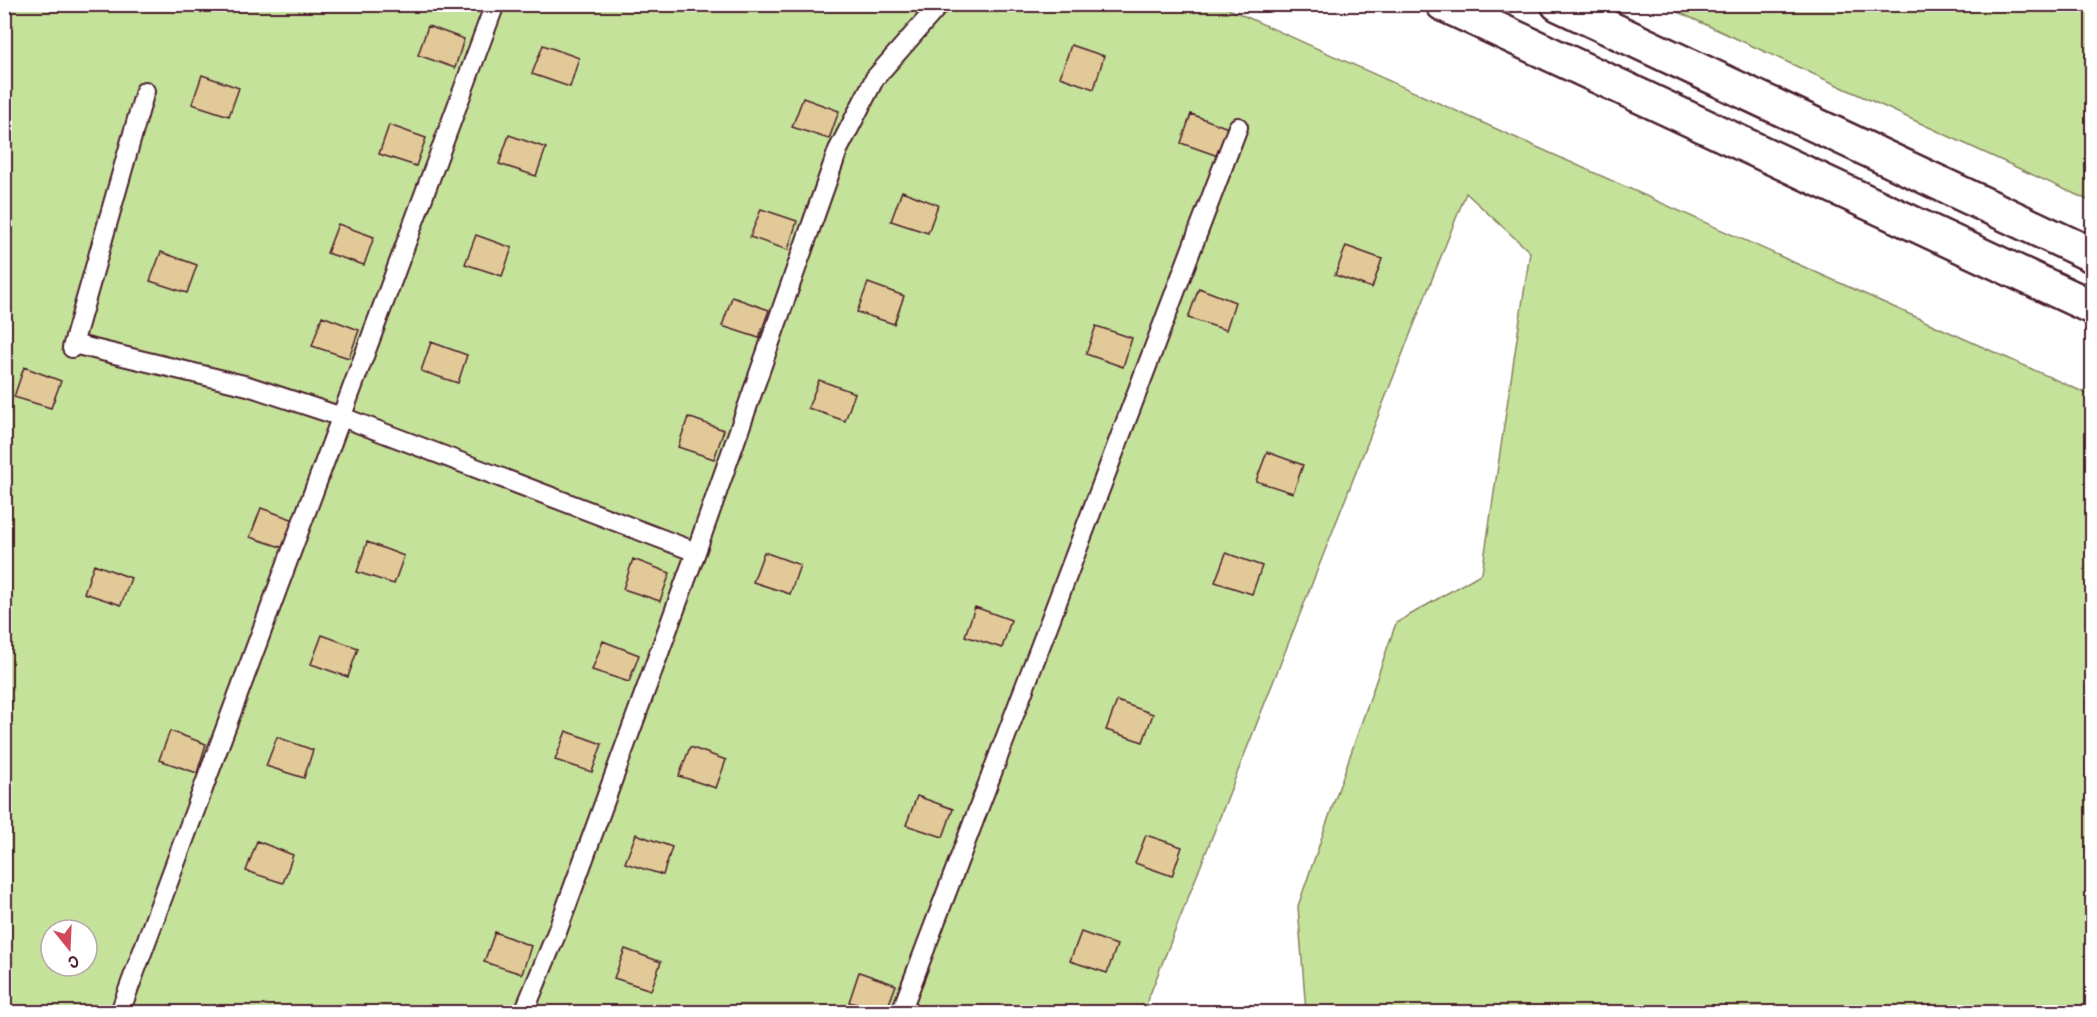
<svg xmlns="http://www.w3.org/2000/svg" width="2097" height="1017" font-family="Pangolin,sans-serif">
  <rect width="100%" height="100%" fill="#fff"/>
  <filter id="ink" filterUnits="userSpaceOnUse"><feTurbulence type="fractalNoise" baseFrequency=".0167" numOctaves="2"/><feDisplacementMap in="SourceGraphic" scale="12" xChannelSelector="R" yChannelSelector="G"/><feConvolveMatrix kernelMatrix="1 2 1 2 8 2 1 2 1" color-interpolation-filters="sRGB"/></filter>
  <g filter="url(#ink)">
    <!-- green -->
    <path fill="#c5e29a" stroke="#888062" stroke-width="1.5" fill-rule="evenodd" d="M 5,5 L 1220,5 L 2092,396 L 2092,1012 L 1306,1012 L 1298,906 L 1396,623 L 1482,573 L 1530,252 L 1466,193 L 1143,1012 L 5,1012 ZM 51,930 L 87,930 L 87,966 L 51,966 Z
      M 1663,5 L 2092,5 L 2092,202 Z"/>
    <!-- building -->
    <path fill="#e2c998" stroke="#4a1f2b" stroke-width="1.5" d="M 428,26 L 464,39 L 455,68 L 418,55 Z
      M 543,45 L 579,58 L 570,87 L 532,74 Z
      M 1071,45 L 1104,56 L 1094,89 L 1060,77 Z
      M 202,75 L 239,88 L 229,116 L 192,104 Z
      M 803,98 L 839,111 L 829,139 L 792,127 Z
      M 1191,114 L 1228,128 L 1218,156 L 1181,143 Z
      M 389,125 L 426,138 L 416,166 L 379,154 Z
      M 509,135 L 546,148 L 536,176 L 499,164 Z
      M 902,191 L 938,205 L 928,233 L 891,221 Z
      M 761,209 L 797,221 L 788,250 L 750,237 Z
      M 338,224 L 374,237 L 364,265 L 327,253 Z
      M 476,235 L 512,248 L 502,276 L 465,264 Z
      M 1346,246 L 1382,259 L 1372,288 L 1335,275 Z
      M 161,252 L 197,265 L 187,293 L 150,281 Z
      M 868,283 L 904,296 L 894,324 L 857,312 Z
      M 1199,288 L 1235,302 L 1226,330 L 1188,318 Z
      M 732,297 L 769,310 L 759,338 L 722,326 Z
      M 322,316 L 359,330 L 349,358 L 312,346 Z
      M 1096,326 L 1132,338 L 1123,367 L 1086,354 Z
      M 431,342 L 467,355 L 458,383 L 421,371 Z
      M 24,367 L 61,381 L 51,408 L 14,397 Z
      M 819,380 L 855,393 L 845,421 L 808,408 Z
      M 688,417 L 724,430 L 714,459 L 678,447 Z
      M 1267,452 L 1303,465 L 1293,493 L 1256,481 Z
      M 261,508 L 297,521 L 287,549 L 250,537 Z
      M 367,542 L 404,556 L 394,584 L 357,572 Z
      M 764,552 L 800,565 L 790,594 L 753,582 Z
      M 1226,553 L 1262,566 L 1252,594 L 1215,582 Z
      M 633,559 L 670,573 L 660,601 L 623,589 Z
      M 94,564 L 131,578 L 121,605 L 84,593 Z
      M 975,607 L 1011,620 L 1002,648 L 965,636 Z
      M 322,635 L 358,648 L 348,677 L 311,664 Z
      M 603,641 L 639,655 L 629,682 L 592,670 Z
      M 1117,701 L 1153,714 L 1143,742 L 1106,730 Z
      M 170,731 L 206,744 L 197,773 L 159,760 Z
      M 566,731 L 602,744 L 592,772 L 555,760 Z
      M 277,737 L 313,750 L 304,778 L 266,766 Z
      M 690,747 L 726,760 L 716,788 L 679,776 Z
      M 917,796 L 953,809 L 943,837 L 906,825 Z
      M 636,834 L 672,847 L 663,875 L 625,863 Z
      M 1146,835 L 1182,847 L 1172,876 L 1135,863 Z
      M 257,841 L 293,855 L 283,883 L 246,871 Z
      M 495,932 L 531,946 L 522,974 L 484,962 Z
      M 1081,932 L 1117,945 L 1107,973 L 1070,961 Z
      M 625,949 L 661,962 L 651,990 L 614,978 Z
      M 859,972 L 896,985 L 886,1012 L 849,1002 Z"/>
    <g fill="none" stroke-linecap="round" stroke-linejoin="round">
      <!-- lane casing -->
      <g stroke="#4a1f2b" stroke-width="22">
        <path id="lane" d="M 73,344 L 248,386 L 342,417 L 696,552
          M 72,348 L 145,91
          M 120,1012 L 495,4
          M 524,1012 L 557,932 L 696,552 L 838,150 L 875,78 L 940,4
          M 901,1012 L 1238,127"/>
      </g>
      <!-- highway casing -->
      <g stroke="#4a1f2b" stroke-width="38">
        <path id="highway" d="M 1443,4 L 2092,307
          M 1558,4 L 2092,255"/>
      </g>
      <!-- lane -->
      <use href="#lane" stroke="#fff" stroke-width="18"/>
      <!-- highway -->
      <use href="#highway" stroke="#fff" stroke-width="33"/>
    </g>
  </g>
  <!-- margin -->
  <rect width="2097" height="1017" fill="none" stroke="#fff" stroke-width="24"/>
  <rect x="12" y="12" width="2073" height="993" fill="none" stroke="#4a1f2b" stroke-width="2" filter="url(#ink)"/>
  <!-- north arrow -->
  <g transform="translate(69 948) rotate(162)"><circle r="28" fill="#ffffff" stroke="#b7a5aa" stroke-width="1.5"/>
  <path d="M0-4.5L10 22L0 15L-10 22Z" fill="#d1495b"/>
  <text y="-9" font-size="16" font-weight="bold" text-anchor="middle" fill="#4a1f2b">С</text>
  </g>
</svg>
